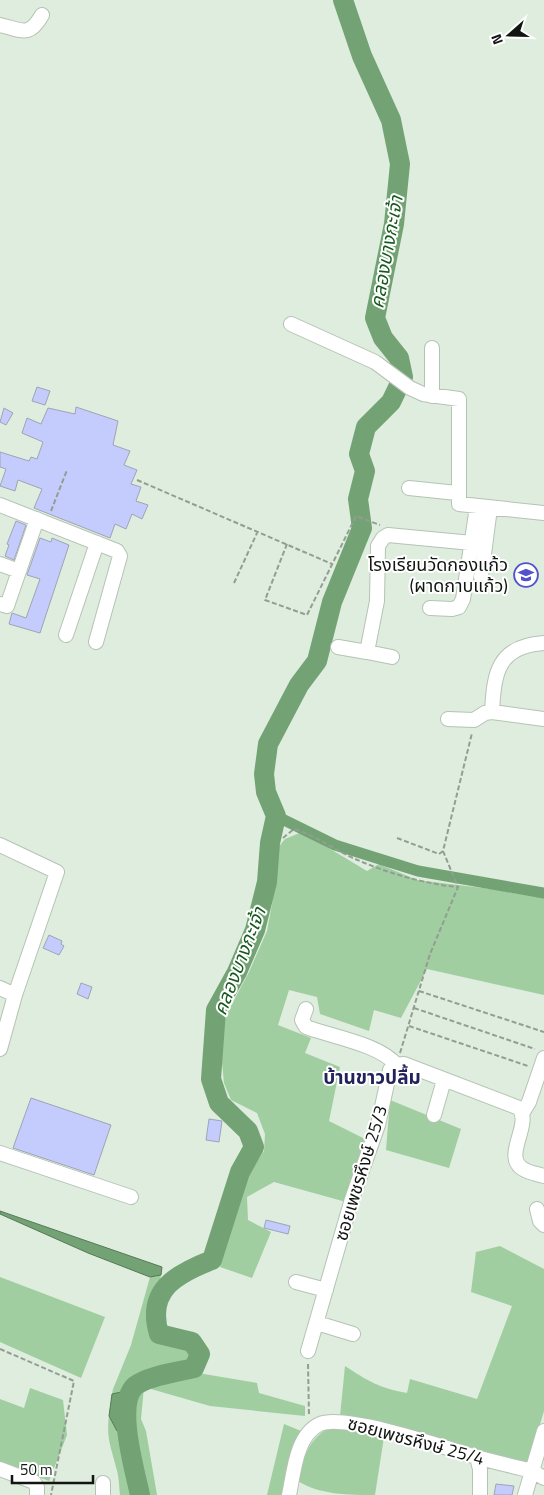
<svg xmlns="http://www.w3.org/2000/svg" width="544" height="1495" font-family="'Titillium Web','Noto Sans Thai',sans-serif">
  <rect width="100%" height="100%" fill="#deedde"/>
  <!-- green -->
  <path fill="#a0cea0" d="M 302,832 L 367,871 L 379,864 L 417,880 L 491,889 L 544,898 L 544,995 L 427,969 L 401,1018 L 374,1010 L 369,1031 L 320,1014 L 317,997 L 289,990 L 278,1025 L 311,1038 L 305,1053 L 340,1067 L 329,1121 L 369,1141 L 346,1202 L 274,1182 L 247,1197 L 248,1220 L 271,1232 L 252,1278 L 220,1267 L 238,1201 L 249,1173 L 264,1151 L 265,1134 L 257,1113 L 231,1100 L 224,1083 L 220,1042 L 226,1015 L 249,972 L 267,931 L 274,893 L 277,849 L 285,839 Z
    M 390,1100 L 461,1129 L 449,1168 L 386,1150 Z
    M 500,1246 L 544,1269 L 544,1411 L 529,1461 L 522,1462 L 438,1438 L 340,1416 L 345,1366 C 368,1381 379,1388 407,1393 L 410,1379 L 477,1399 L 512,1306 L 471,1292 L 476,1252 Z
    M 161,1275 L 151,1327 L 154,1339 L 184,1346 L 193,1352 L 189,1365 L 198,1373 L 257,1383 L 259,1393 L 305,1406 L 305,1416 L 210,1406 L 144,1387 L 141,1419 L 146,1431 L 157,1495 L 120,1495 C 119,1486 119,1476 116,1467 C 111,1447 106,1438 109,1416 L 117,1431 L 133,1431 L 130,1413 L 135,1389 L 112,1394 L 113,1389 L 131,1345 L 150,1277 Z
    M 0,1277 L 105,1317 L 81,1378 L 0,1342 Z
    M 30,1388 L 63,1400 L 67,1435 L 49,1481 L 0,1462 L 0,1399 L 24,1408 Z
    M 284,1424 L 301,1431 L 285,1495 L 267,1495 Z
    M 334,1426 L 384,1437 L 375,1495 C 351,1495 317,1495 297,1480 C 305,1455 309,1436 334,1426 Z"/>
  <!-- water -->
  <path fill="#73a374" stroke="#567956" d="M 0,1211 L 162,1267 L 161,1275 L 150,1277 L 88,1253 L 0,1214 Z
    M 135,1389 L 130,1413 L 133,1431 L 117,1431 L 109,1416 L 112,1394 Z"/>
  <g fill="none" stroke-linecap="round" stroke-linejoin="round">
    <!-- canal -->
    <path stroke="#73a374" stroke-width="11" d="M 276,816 L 335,845 L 418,871 L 544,893"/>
    <!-- river -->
    <path stroke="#73a374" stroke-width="20" d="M 140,1495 C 135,1471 115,1404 135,1386 C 147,1376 178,1372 194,1368 L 200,1354 L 192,1342 L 159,1334 C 146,1290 176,1274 212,1260 L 240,1172 L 254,1147 L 248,1131 L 219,1103 L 211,1079 L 216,1010 L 237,972 L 255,930 L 267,882 L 270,843 L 276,816 L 266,792 L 264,774 L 268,744 L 299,685 L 317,661 L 332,602 L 362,528 L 358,499 L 365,471 L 359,454 L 366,427 L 391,402 L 403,377 L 399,358 L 383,338 L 375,318 L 394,224 L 400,164 L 391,120 L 362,56 L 343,0"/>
  </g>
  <!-- building -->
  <path fill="#c4cbfd" stroke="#a0a3b4" d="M 37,387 L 50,391 L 45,405 L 32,401 Z
    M 76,407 L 118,421 L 113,445 L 130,451 L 124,465 L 137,470 L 131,484 L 141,487 L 136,501 L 148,505 L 142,519 L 132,514 L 126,529 L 115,524 L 110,538 L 34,508 L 42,489 L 18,480 L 15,491 L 0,486 L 6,469 L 0,467 L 0,452 L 29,461 L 31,457 L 37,459 L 43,442 L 22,433 L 27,418 L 41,424 L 48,408 L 75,414 Z
    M 4,408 L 13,413 L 6,425 L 0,422 Z
    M 16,521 L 26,525 L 14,560 L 5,556 L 9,545 L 7,544 Z
    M 40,538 L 51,542 L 52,538 L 69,545 L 40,633 L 9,624 L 12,613 L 26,618 L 40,579 L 27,575 Z
    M 49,935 L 62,941 L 61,944 L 64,946 L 59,955 L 43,948 Z
    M 81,983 L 92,987 L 88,999 L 77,994 Z
    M 31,1098 L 111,1125 L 94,1175 L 13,1148 Z
    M 209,1119 L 222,1121 L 219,1142 L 206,1140 Z
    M 266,1220 L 290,1226 L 288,1234 L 264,1228 Z
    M 496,1484 L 514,1486 L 512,1495 L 494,1495 Z"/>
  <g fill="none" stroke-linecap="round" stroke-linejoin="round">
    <!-- minor casing -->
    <g stroke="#b5c3b5" stroke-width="16">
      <path id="minor" d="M 0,25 C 22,30 29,38 42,15
        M 291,324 L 375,362 L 410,388 L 423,394 L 459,399 L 459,504 L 544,513
        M 432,348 L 432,396
        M 409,488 L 457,493
        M 0,505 L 117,551 L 120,556 L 96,642
        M 0,564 L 19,571
        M 481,577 L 490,508
        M 0,604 L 7,606 L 37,519
        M 430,608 L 452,609 L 459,607 L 463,599 L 477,507
        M 66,635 L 97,543
        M 338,647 L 367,652 L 377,601 L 378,546 L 383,538 L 388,535 L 472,543
        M 367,652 L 392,657
        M 492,712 C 494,674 497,646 544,643
        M 448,719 L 474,720 L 485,713 L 492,712 L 544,719
        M 0,845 L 57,872 L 15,995 L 0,1049
        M 0,988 L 15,995
        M 306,1009 L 302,1020 L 306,1027 C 330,1036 382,1045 396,1065
        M 523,1112 L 529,1102 L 544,1058
        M 434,1115 L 444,1080
        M 0,1153 L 131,1197
        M 537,1209 L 540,1221 L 544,1225
        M 296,1282 L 326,1290
        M 317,1323 L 353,1334
        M 308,1351 L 352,1199 L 378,1125 L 390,1070 L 396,1065 L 404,1064 L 519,1108 C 533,1125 500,1158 525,1170 C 530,1173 538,1174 544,1176
        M 477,1457 L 480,1469 L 480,1495
        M 0,1469 L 34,1482 L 37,1487 L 37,1495
        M 103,1483 L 103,1495
        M 289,1495 C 294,1472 296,1435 320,1424 C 344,1413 447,1448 476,1457 C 494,1462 513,1466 532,1471 L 544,1478
        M 525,1495 L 544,1431"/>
    </g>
    <!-- path -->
    <path stroke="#929e92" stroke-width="2" stroke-dasharray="5 2.5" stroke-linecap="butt" d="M 137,480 L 332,564
      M 51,511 L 67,470
      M 287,544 L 265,600 L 307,615 L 356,516 L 380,525
      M 234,583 L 257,533
      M 283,838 L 294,829 C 315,835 333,849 353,858 C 384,872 424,884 458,887
      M 397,838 L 439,854 L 443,851 L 472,733
      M 419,991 L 544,1032
      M 414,1008 L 535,1049
      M 409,1026 L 528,1066
      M 400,1053 L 430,954 L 458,887 L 443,851
      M 0,1349 L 74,1381 L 51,1495
      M 308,1364 L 309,1416"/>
    <!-- minor -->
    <use href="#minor" stroke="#fff" stroke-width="14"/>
  </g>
  <!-- icons -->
  <defs>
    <g id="school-ring" transform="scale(1.25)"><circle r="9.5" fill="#fff" stroke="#5252c9" stroke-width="1.5"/><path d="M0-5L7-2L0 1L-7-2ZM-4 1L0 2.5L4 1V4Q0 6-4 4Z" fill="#5252c9"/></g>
  </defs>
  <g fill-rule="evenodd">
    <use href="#school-ring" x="526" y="575"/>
  </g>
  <g text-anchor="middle" stroke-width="4" stroke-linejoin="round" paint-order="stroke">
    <!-- poi labels -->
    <g font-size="18" fill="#111611" stroke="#fff" text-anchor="end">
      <text x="508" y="571">โรงเรียนวัดกองแก้ว<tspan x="508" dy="21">(ผาดกาบแก้ว)</tspan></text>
    </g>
    <!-- street labels -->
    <g font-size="18" fill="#111611" stroke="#fff">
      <text transform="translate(361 1173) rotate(-73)" y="6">ซอยเพชรหึงษ์ 25/3</text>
      <text transform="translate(416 1441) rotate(15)" y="6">ซอยเพชรหึงษ์ 25/4</text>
    </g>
    <!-- water labels -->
    <g font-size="19" font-style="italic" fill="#155a1c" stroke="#fff">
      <text transform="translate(386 252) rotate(-80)" y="7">คลองบางกะเจ้า</text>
      <text transform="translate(239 961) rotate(-69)" y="7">คลองบางกะเจ้า</text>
    </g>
    <!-- neighbourhood labels -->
    <g font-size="19" font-weight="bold" fill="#23235c" stroke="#fff">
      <text x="372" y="1084">บ้านขาวปลื้ม</text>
    </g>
  </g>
  <!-- north arrow -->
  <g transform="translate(509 35) rotate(250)" stroke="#ffffff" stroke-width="4" paint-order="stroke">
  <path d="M0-4L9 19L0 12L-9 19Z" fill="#111611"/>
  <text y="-8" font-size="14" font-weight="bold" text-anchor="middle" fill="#111611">N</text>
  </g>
  <!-- scale -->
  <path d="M12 1475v8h81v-8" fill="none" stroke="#111611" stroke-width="2.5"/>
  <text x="20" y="1475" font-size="15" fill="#111611" stroke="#ffffff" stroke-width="4" paint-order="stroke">50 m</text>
</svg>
